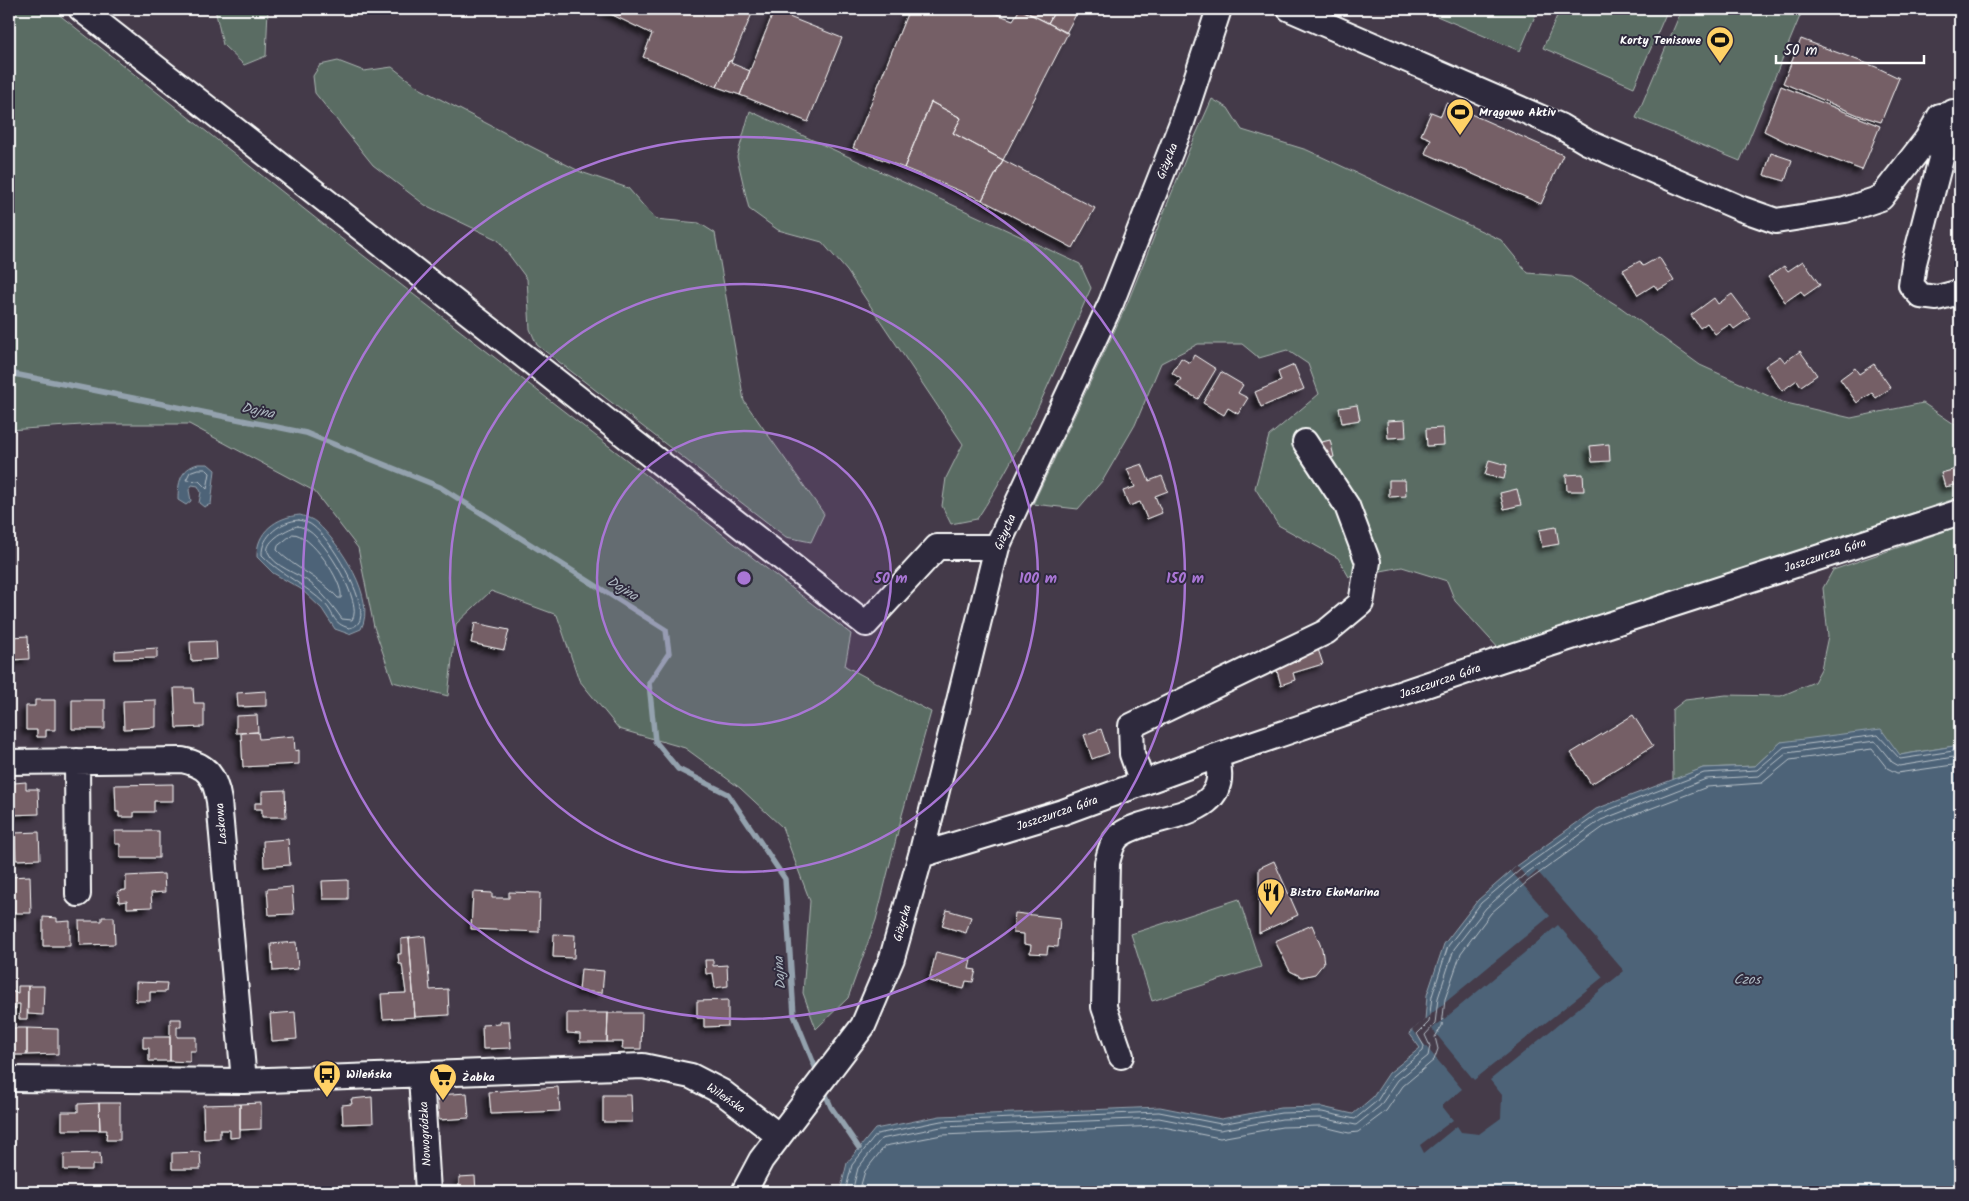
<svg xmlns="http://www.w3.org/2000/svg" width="1969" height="1201" font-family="Kalam,sans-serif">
  <defs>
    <filter id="shadow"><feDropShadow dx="-4.5" dy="4.5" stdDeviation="2.5" flood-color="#0009"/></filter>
  </defs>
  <rect width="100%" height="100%" fill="#443a49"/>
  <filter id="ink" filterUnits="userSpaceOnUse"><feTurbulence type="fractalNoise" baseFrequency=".02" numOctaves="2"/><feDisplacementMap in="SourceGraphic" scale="10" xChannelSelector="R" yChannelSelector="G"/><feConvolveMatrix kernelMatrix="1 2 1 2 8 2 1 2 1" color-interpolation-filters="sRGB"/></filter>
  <g filter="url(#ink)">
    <!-- green -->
    <path fill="#5a6c64" stroke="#acb6b2" d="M 9,9 L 52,9 L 333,232 L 851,634 L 845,666 L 931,712 L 902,815 L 876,920 L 848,998 L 816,1029 L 803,993 L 810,901 L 782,827 L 740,788 L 685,748 L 619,729 L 579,680 L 557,615 L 491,591 L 456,624 L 448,696 L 393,682 L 374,627 L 358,548 L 314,491 L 189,424 L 96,424 L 9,430 Z
      M 215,9 L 268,9 L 266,56 L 244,65 L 223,45 Z
      M 1420,9 L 1538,9 L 1520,51 Z
      M 1560,9 L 1668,9 L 1634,87 L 1543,48 Z
      M 1682,9 L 1803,9 L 1740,161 L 1636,118 Z
      M 338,61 L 364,71 L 392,67 L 419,88 L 528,145 L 581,172 L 628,188 L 655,219 L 699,223 L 715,233 L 744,401 L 824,514 L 811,542 L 786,537 L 537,345 L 530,329 L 527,279 L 498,240 L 425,205 L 373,165 L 315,93 L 313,76 L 320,65 Z
      M 1212,99 L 1228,108 L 1242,130 L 1307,150 L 1501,240 L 1528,273 L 1571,277 L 1620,307 L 1700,365 L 1782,402 L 1851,418 L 1923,403 L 1960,428 L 1960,497 L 1501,651 L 1455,601 L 1447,581 L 1402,567 L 1349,577 L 1338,558 L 1278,525 L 1255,488 L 1269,436 L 1319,394 L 1308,364 L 1287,350 L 1259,358 L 1242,344 L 1198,344 L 1161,363 L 1135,425 L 1103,480 L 1078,509 L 1033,504 L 1127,304 L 1189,150 Z
      M 750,111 L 1080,264 L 1091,288 C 1056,367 1024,447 977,519 L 951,524 L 942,506 L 946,478 L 963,444 L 847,271 L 822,242 L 778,230 L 749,209 L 737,157 Z
      M 1960,526 L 1960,745 L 1900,755 L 1781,742 L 1755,766 L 1703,768 L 1673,780 L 1672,710 L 1685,700 L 1726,695 L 1781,696 L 1814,682 L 1821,669 L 1828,636 L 1823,588 L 1833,570 Z
      M 1239,899 L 1261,967 L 1152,1001 L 1131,934 Z"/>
    <!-- water -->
    <path fill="#4d6478" stroke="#94a2ae" d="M 198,464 L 208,464 L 215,470 L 211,504 L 204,507 L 199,503 L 201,492 L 198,486 L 192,485 L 189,490 L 191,501 L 186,505 L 178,500 C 178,483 180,469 198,464 Z
      M 300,515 C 306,517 313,519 317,523 C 340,544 377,599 361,629 L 349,634 L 335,629 L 322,609 L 301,589 L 273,573 L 257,557 C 256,532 276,517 300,515 Z
      M 1881,729 L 1900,755 L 1960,745 L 1960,1192 L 840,1192 L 847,1163 L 875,1129 L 940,1116 L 1160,1107 L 1221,1119 L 1280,1108 L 1322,1107 L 1353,1114 L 1373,1097 L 1389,1073 L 1420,1048 L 1409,1033 L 1425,1020 L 1427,995 L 1444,944 L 1478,900 L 1517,866 L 1596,809 L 1703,768 L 1755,766 L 1781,742 Z"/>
    <!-- pier -->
    <path fill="#443a49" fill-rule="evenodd" d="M 1517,866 L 1528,879 L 1537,871 L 1624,971 L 1490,1080 L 1502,1095 L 1501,1118 L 1479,1134 L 1461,1132 L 1457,1126 L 1424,1153 L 1420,1145 L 1453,1120 L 1442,1106 L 1462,1089 L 1412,1030 L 1550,916 L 1511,871 ZM 1558,925 L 1603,977 L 1474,1080 L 1432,1029 Z"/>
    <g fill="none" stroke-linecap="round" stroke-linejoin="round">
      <!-- shore -->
      <path stroke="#b8c1c9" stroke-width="1" d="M 198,469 L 206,469 L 210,473 L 207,489 L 199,481 L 186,480 L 190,472 Z
        M 299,520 C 303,521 310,523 313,526 C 330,538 367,599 360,620 C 358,625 354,627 349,628 C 332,623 335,615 325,604 C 306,585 281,575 262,555 C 261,536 281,521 299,520 Z
        M 298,526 C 301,527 306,528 309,531 C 325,541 364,603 352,620 L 342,619 C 332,605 323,593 309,582 C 297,573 274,567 268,552 C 264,541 290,527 298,526 Z
        M 293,534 C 310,533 344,582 341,598 L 338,598 C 320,577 295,569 277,550 L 278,546 Z
        M 845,1192 L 852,1165 L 877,1134 L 941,1121 L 1159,1112 L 1221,1124 L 1281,1113 L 1322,1112 L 1355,1119 L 1377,1101 L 1393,1076 L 1423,1051 L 1424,1046 L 1417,1034 L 1429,1022 L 1432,996 L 1448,946 L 1481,903 L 1520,870 L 1598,814 L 1704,773 L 1757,770 L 1784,747 L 1878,735 L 1900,759 L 1960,750
        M 852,1192 L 858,1168 L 881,1139 L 941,1127 L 1159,1118 L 1220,1130 L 1282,1119 L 1321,1118 L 1356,1125 L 1380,1106 L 1398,1080 L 1428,1056 L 1430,1046 L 1425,1035 L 1435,1024 L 1438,998 L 1454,949 L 1486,908 L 1524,875 L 1601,820 L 1706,779 L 1759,776 L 1787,753 L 1875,741 L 1892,762 L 1899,766 L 1960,756
        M 859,1192 L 865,1171 L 885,1146 L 942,1135 L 1158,1126 L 1220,1138 L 1282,1127 L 1320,1126 L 1349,1133 L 1358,1132 L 1386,1111 L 1403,1086 L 1434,1060 L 1438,1049 L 1435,1037 L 1442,1026 L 1445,999 L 1461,953 L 1491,913 L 1528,881 L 1605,826 L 1707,787 L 1762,783 L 1790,760 L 1872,749 L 1887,768 L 1897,773 L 1960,764"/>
      <!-- stream -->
      <path stroke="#94a2ae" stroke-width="5.5" d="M 9,373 L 306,433 L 440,487 L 666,630 L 669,653 L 649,683 L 655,741 L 678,769 L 728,794 L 785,879 L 794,1015 L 818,1074
        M 823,1088 L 831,1107 L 859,1148"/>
    </g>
    <!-- building -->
    <path fill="#755e66" stroke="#fff" filter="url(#shadow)" d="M 600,9 L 754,9 L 732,60 L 728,62 L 717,87 L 643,57 L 652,34 Z
      M 909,9 L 983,9 L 1013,20 L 1020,9 L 1068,33 L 1003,160 L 953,133 L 961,118 L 931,102 L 904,168 L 853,148 Z
      M 1020,9 L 1056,9 L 1048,23 Z
      M 1056,9 L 1079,9 L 1066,33 L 1048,23 Z
      M 774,11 L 842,38 L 808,122 L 740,95 Z
      M 1801,39 L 1876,67 L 1899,78 L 1881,122 L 1858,115 L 1783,83 Z
      M 732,60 L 731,63 L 750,71 L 740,95 L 717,87 L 728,62 Z
      M 1781,86 L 1880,126 L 1862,170 L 1786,142 L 1764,131 Z
      M 931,102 L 961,118 L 953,133 L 1003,160 L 982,200 L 904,168 Z
      M 1446,103 L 1563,155 L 1541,204 L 1425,153 L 1431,139 L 1421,135 L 1431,112 L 1441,116 Z
      M 1771,153 L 1792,160 L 1785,181 L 1764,175 Z
      M 1003,160 L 1095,208 L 1073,248 L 982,200 Z
      M 1659,257 L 1674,281 L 1658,290 L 1654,285 L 1638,295 L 1623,270 L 1640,261 L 1643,266 Z
      M 1803,261 L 1820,285 L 1804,296 L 1801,291 L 1785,302 L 1768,277 L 1784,266 L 1788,271 Z
      M 1732,294 L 1750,318 L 1734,329 L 1730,324 L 1715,334 L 1707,323 L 1700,328 L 1691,315 L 1714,298 L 1718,304 Z
      M 1800,351 L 1817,375 L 1801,386 L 1797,380 L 1782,391 L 1765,366 L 1780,356 L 1785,362 Z
      M 1194,355 L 1216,369 L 1198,399 L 1176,386 L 1181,379 L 1172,373 L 1181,358 L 1190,363 Z
      M 1874,364 L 1891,388 L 1876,398 L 1872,393 L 1857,403 L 1840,379 L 1855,368 L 1859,374 Z
      M 1294,365 L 1304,389 L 1261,407 L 1255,392 L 1281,381 L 1278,372 Z
      M 1221,372 L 1243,385 L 1238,393 L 1248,398 L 1238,414 L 1228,408 L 1224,415 L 1203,403 Z
      M 1357,405 L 1360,420 L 1342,423 L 1339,408 Z
      M 1405,420 L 1406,437 L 1388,438 L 1387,421 Z
      M 1443,428 L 1444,445 L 1427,446 L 1426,429 Z
      M 1330,440 L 1334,457 L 1318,461 L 1314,444 Z
      M 1609,444 L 1610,461 L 1592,462 L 1590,446 Z
      M 1489,460 L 1507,465 L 1504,479 L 1485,475 Z
      M 1142,464 L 1149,481 L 1162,476 L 1168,491 L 1155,496 L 1162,513 L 1147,519 L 1140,502 L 1129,506 L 1123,491 L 1135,487 L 1127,469 Z
      M 1960,468 L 1960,484 L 1945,487 L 1941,473 Z
      M 1583,474 L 1584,491 L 1567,491 L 1566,475 Z
      M 1389,480 L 1405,480 L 1406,496 L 1389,497 Z
      M 1517,489 L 1521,505 L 1504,509 L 1500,493 Z
      M 1556,527 L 1559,544 L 1542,547 L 1539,530 Z
      M 475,623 L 509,630 L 504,650 L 471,643 Z
      M 28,636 L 29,659 L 12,660 L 11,637 Z
      M 216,641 L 217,659 L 191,661 L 190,642 Z
      M 157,648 L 157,658 L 115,659 L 115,651 Z
      M 1318,649 L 1323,664 L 1293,673 L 1295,680 L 1281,685 L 1274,660 Z
      M 174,688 L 193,688 L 194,703 L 204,703 L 204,727 L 176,728 Z
      M 266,691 L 266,706 L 238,707 L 237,693 Z
      M 35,700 L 55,700 L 55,730 L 46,730 L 46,737 L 37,737 L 37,730 L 26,730 L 26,706 L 35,706 Z
      M 72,700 L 105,700 L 105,729 L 72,729 Z
      M 156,700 L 156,727 L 124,729 L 123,701 Z
      M 257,715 L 258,732 L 236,733 L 236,716 Z
      M 1633,715 L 1653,746 L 1591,784 L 1571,753 Z
      M 1101,729 L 1109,753 L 1092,759 L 1084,735 Z
      M 258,732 L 259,739 L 294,736 L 295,751 L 299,750 L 299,764 L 243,767 L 241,733 Z
      M 26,782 L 26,789 L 38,789 L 39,814 L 9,815 L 9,790 L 14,789 L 14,783 Z
      M 173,784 L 173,801 L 154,801 L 154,812 L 134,812 L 134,817 L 119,817 L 119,812 L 116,812 L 115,785 Z
      M 285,790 L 286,817 L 262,817 L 262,809 L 255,809 L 255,803 L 262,803 L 262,791 Z
      M 115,831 L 159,831 L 159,858 L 120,858 L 120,844 L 115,844 Z
      M 39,832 L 40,859 L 16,860 L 15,833 Z
      M 288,839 L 290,865 L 264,867 L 263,841 Z
      M 1274,861 L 1298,915 L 1259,933 L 1259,868 Z
      M 164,874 L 165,892 L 151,893 L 152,907 L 127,908 L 127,901 L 119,902 L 118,891 L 126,890 L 126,876 Z
      M 30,876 L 31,913 L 9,913 L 9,877 Z
      M 348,880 L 348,899 L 323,899 L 322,881 Z
      M 292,887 L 294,914 L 269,915 L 267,889 Z
      M 473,892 L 492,893 L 492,898 L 509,898 L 509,892 L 540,893 L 539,932 L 471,929 Z
      M 947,910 L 971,917 L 966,933 L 942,926 Z
      M 1015,913 L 1060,918 L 1058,947 L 1048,946 L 1047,954 L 1030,953 L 1031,945 L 1024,944 L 1024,934 L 1013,933 Z
      M 43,917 L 57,918 L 57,922 L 70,921 L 70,946 L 43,946 Z
      M 102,917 L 114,917 L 115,944 L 80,945 L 79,921 L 102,921 Z
      M 1312,925 L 1322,949 L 1324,963 L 1315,974 L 1302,977 L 1290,971 L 1275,941 Z
      M 554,934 L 575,935 L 574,958 L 553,957 Z
      M 425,936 L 430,990 L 448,989 L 449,1015 L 415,1017 L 409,938 Z
      M 409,938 L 415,1017 L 383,1019 L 381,994 L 406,993 L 402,964 L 399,964 L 398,954 L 401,954 L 401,939 Z
      M 296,942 L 298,969 L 273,971 L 271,944 Z
      M 936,952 L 971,960 L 969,969 L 976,970 L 973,982 L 966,981 L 964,989 L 929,981 Z
      M 705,960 L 713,960 L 713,966 L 727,965 L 728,986 L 715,988 L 713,973 L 706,974 Z
      M 581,969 L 604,971 L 602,993 L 579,991 Z
      M 136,982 L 167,983 L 166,992 L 150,992 L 150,1001 L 136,1001 Z
      M 18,986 L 28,986 L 27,1019 L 19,1019 L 20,1004 L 16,1004 L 16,1009 L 11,1008 L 11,1004 L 9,1004 L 9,991 L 18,993 Z
      M 28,986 L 44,986 L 43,1015 L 28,1014 Z
      M 728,1000 L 728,1026 L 704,1027 L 704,1018 L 697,1018 L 697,1001 Z
      M 295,1012 L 297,1039 L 272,1041 L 270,1014 Z
      M 567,1013 L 608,1013 L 607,1042 L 580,1042 L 580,1034 L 567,1033 Z
      M 608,1013 L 642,1013 L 641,1049 L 622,1049 L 623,1042 L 607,1042 Z
      M 170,1019 L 181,1019 L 181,1027 L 177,1027 L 177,1037 L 196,1037 L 196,1051 L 190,1051 L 190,1062 L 170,1061 Z
      M 500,1021 L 509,1021 L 511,1048 L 483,1049 L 482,1025 L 500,1024 Z
      M 9,1028 L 27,1028 L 27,1055 L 9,1055 Z
      M 27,1028 L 58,1029 L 58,1054 L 27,1055 Z
      M 143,1037 L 170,1037 L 170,1061 L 149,1061 L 149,1048 L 143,1048 Z
      M 558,1087 L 560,1111 L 491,1114 L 489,1092 Z
      M 467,1093 L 469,1118 L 439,1120 L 437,1095 Z
      M 603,1095 L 631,1095 L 632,1122 L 603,1122 Z
      M 372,1097 L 373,1123 L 343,1124 L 342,1105 L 352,1104 L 351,1099 Z
      M 99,1103 L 100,1130 L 62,1130 L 62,1112 L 78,1112 L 78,1104 Z
      M 99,1103 L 120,1103 L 120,1140 L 106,1140 L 107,1130 L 100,1130 Z
      M 261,1103 L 261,1129 L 240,1130 L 240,1104 Z
      M 240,1104 L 240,1137 L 230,1138 L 230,1130 L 220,1130 L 220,1138 L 204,1139 L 203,1105 Z
      M 200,1152 L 201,1169 L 172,1169 L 172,1153 Z
      M 100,1153 L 101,1165 L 92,1165 L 92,1170 L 64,1170 L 64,1154 Z
      M 475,1176 L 476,1192 L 450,1192 L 449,1188 L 459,1188 L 459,1177 Z"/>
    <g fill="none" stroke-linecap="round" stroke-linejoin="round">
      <!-- minor casing -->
      <g stroke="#fff" stroke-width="28">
        <path id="minor" d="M 81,9 L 866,624 L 937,547 L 997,547
          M 1290,9 L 1560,126 L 1587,142 L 1742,209 L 1776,221 L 1845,210 L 1881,198 L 1927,139 L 1940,116 L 1951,114
          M 1953,112 L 1914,263 L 1911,285 L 1921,296 L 1937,298 L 1960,292
          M 77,761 L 78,894
          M 9,762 L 182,760 C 207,765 215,776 219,801 L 244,1081
          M 1142,782 L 1132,754 L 1131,726 L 1326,632 L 1361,603 L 1368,562 L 1347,506 L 1305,442
          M 921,855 L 1063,812 L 1216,756 L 1500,660 L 1960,512
          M 1121,1056 L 1104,1007 L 1107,863 C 1110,852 1112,839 1123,833 C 1157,812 1236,820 1216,756
          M 421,1076 L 428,1192
          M 9,1079 L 244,1081 L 643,1066 L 691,1076 L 722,1092 L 779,1136
          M 744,1192 L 761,1160 L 863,1026 L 892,958 L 921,855 L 997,547 L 1111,303 L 1181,125 L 1219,9"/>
      </g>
      <!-- minor -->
      <use href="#minor" stroke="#2f2a3d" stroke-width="24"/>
    </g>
  </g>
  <!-- distance rings -->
  <circle cx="744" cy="578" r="147" fill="#a976d5" fill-opacity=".12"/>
  <g fill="none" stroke="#a976d5" stroke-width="2.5">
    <circle cx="744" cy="578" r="147"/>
    <circle cx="744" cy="578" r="294"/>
    <circle cx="744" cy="578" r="441"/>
  </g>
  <!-- icons -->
  <defs>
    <g id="stadium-pin" transform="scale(1.4375)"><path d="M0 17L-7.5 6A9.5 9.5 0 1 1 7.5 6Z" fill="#ffd166" stroke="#2f2a3d"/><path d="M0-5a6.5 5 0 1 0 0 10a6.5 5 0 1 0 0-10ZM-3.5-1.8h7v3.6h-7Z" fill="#111"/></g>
    <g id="restaurant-pin" transform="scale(1.4375)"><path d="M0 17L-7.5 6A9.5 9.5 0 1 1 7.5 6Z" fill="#ffd166" stroke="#2f2a3d"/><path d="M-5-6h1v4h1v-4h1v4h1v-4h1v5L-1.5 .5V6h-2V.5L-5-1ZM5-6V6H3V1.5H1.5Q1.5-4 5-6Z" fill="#111"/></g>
    <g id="bus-pin" transform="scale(1.4375)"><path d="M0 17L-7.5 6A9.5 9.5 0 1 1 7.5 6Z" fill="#ffd166" stroke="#2f2a3d"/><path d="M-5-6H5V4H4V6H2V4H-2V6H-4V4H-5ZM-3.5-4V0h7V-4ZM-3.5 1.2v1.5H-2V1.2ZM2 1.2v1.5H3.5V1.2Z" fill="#111"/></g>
    <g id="supermarket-pin" transform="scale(1.4375)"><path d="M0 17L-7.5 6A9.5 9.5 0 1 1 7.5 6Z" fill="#ffd166" stroke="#2f2a3d"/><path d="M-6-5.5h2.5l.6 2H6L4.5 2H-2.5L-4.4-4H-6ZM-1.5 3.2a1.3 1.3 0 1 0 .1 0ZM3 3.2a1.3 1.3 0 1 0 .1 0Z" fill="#111"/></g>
  </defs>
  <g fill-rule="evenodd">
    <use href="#stadium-pin" x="1720" y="40"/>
    <use href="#stadium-pin" x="1460" y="112"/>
    <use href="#restaurant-pin" x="1271" y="892"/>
    <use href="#bus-pin" x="327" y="1074"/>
    <use href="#supermarket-pin" x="443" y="1077"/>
  </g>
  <g text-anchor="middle" stroke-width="4" stroke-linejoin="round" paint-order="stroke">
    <!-- poi labels -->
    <g font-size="12" font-weight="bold" fill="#fff" stroke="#2f2a3d" text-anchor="start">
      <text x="1701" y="44" text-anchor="end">Korty Tenisowe</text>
      <text x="1479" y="116">Mrągowo Aktiv</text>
      <text x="1290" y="896">Bistro EkoMarina</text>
      <text x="346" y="1078">Wileńska</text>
      <text x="462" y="1081">Żabka</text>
    </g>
    <!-- street labels -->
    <g font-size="12" fill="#fff" stroke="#2f2a3d">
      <text transform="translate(1167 161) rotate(-68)" y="4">Giżycka</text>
      <text transform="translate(1005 532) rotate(-67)" y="4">Giżycka</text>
      <text transform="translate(1825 555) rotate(-18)" y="4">Jaszczurcza Góra</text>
      <text transform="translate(1440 681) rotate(-19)" y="4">Jaszczurcza Góra</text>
      <text transform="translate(1057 813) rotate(-19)" y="4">Jaszczurcza Góra</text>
      <text transform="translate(221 824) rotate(-95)" y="4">Laskowa</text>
      <text transform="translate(902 923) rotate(-74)" y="4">Giżycka</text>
      <text transform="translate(726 1098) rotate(34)" y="4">Wileńska</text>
      <text transform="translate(425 1134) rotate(-93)" y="4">Nowogródzka</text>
    </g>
    <!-- water labels -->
    <g font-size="14" font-style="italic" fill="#afb9c2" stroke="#2f2a3d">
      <text transform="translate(258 410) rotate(12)" y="5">Dajna</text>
      <text transform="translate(623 588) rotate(32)" y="5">Dajna</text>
      <text transform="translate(779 973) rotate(-94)" y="5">Dajna</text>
      <text x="1747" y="984">Czos</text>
    </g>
  </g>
  <circle cx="744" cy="578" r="8" fill="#a976d5" stroke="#2f2a3d" stroke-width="2.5"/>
  <g font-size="15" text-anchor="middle" font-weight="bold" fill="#a976d5" stroke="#2f2a3d" stroke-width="4" stroke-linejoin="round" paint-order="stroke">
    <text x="891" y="583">50 m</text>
    <text x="1038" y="583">100 m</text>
    <text x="1185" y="583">150 m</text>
  </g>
  <!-- margin -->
  <rect width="1969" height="1201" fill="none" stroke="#2f2a3d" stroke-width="30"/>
  <rect x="15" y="15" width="1939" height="1171" fill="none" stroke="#fff" stroke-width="2" filter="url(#ink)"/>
  <!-- scale -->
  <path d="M1776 55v8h148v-8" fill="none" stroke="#ffffff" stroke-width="2.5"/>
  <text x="1784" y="55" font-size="15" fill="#ffffff" stroke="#2f2a3d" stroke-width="4" paint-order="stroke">50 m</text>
</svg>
